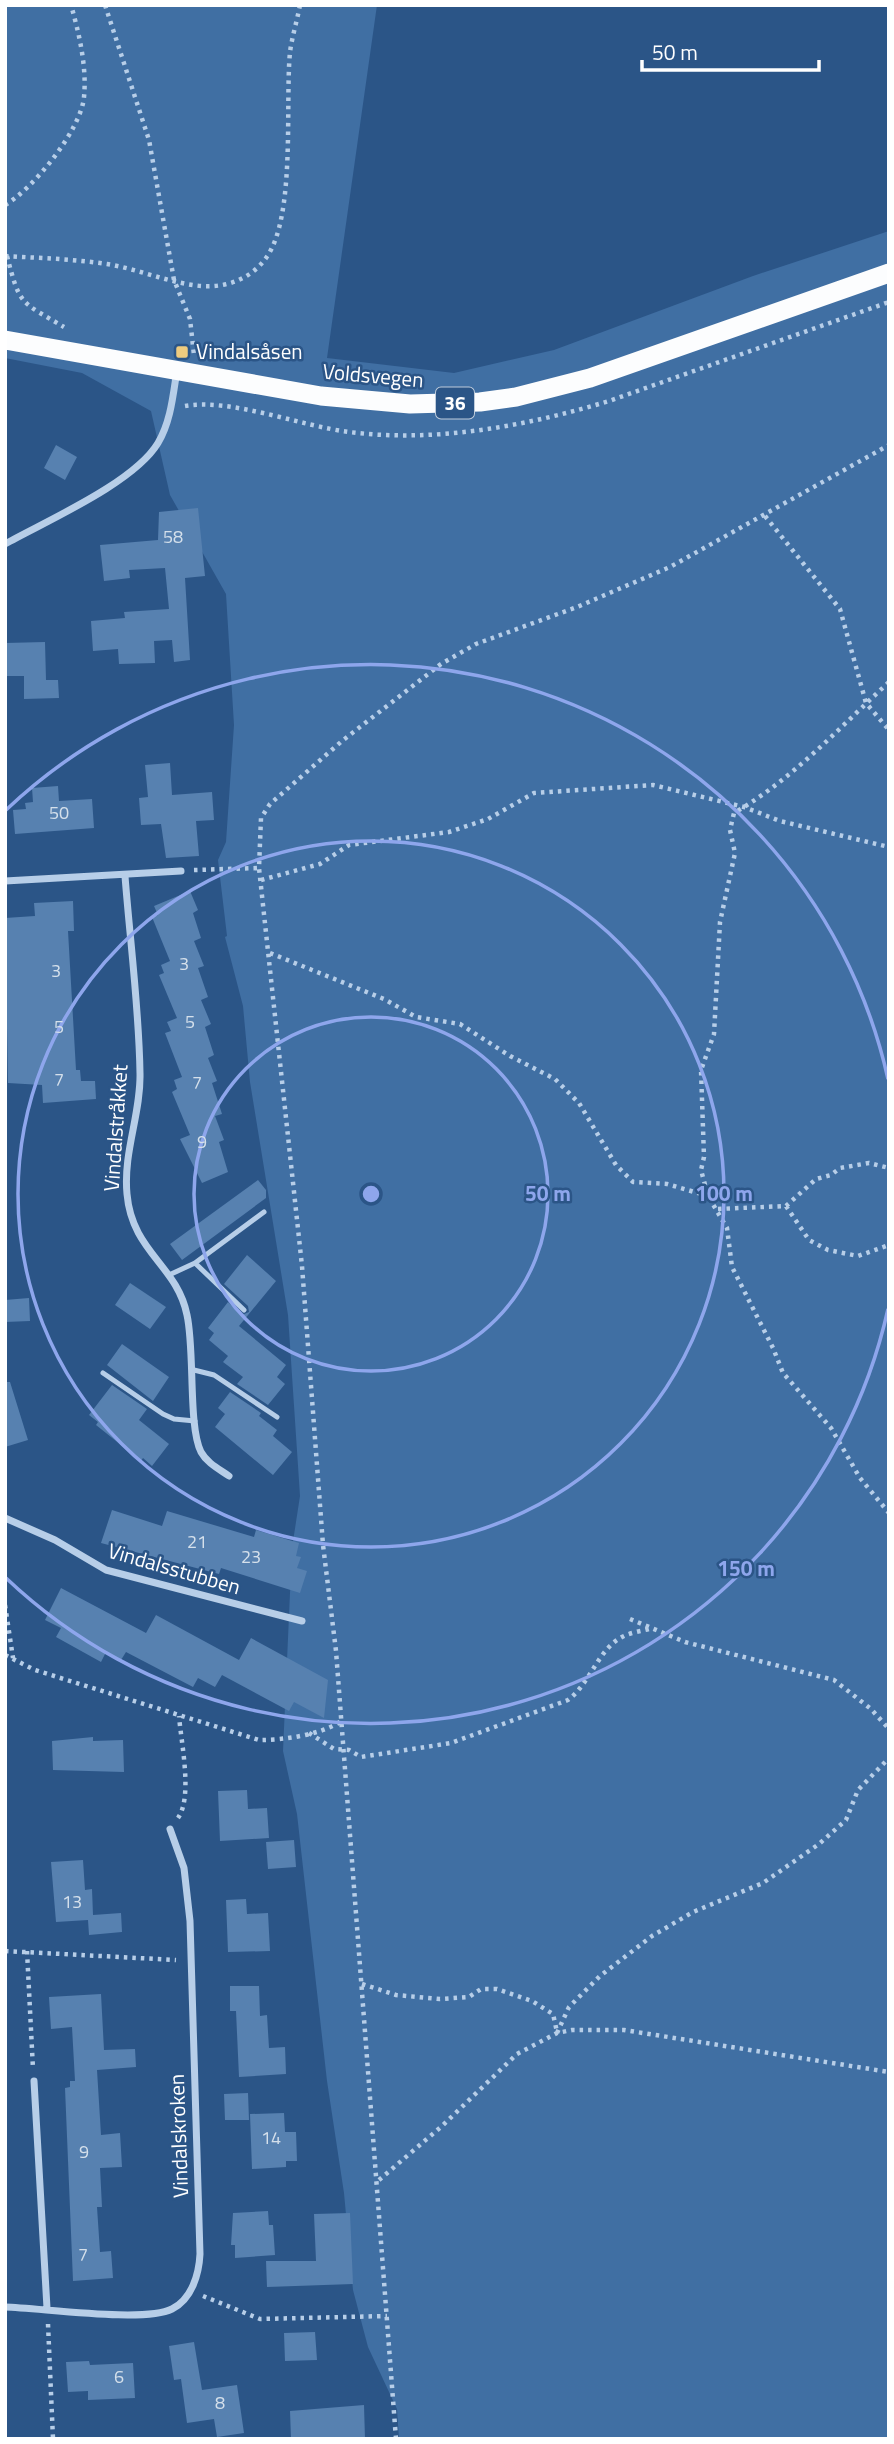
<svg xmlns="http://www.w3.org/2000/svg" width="894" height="2444" font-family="'Titillium Web',sans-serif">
  <rect width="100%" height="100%" fill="#2b5587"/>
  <!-- green -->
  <path fill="#406fa3" d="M 5,5 L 377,5 L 327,358 L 454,373 L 554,350 L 753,276 L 889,231 L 889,2439 L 399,2439 L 397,2409 L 368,2347 L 353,2290 L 344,2193 L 327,2081 L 297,1814 L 283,1751 L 292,1548 L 300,1496 L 288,1315 L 250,1082 L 243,1006 L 225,937 L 227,936 L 218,860 L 226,842 L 234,725 L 226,594 L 170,495 L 151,411 L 82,373 L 5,358 Z"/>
  <!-- building -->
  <path fill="#5781b0" d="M 56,445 L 77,457 L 65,480 L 44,468 Z
    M 198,508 L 205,576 L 185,578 L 190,660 L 174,662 L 172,640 L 154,641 L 155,663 L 119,664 L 118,649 L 93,651 L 91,621 L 125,618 L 124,612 L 169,609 L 165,568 L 129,570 L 130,578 L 104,581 L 100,545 L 158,540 L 159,512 Z
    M 45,642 L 46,680 L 58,680 L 59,698 L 24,699 L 24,676 L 5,676 L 5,643 Z
    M 170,763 L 172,795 L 212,792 L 214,820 L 196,821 L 199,856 L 166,858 L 161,824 L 141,825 L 139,798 L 148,797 L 145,765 Z
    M 58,786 L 59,801 L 92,799 L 94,828 L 15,834 L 13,810 L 26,809 L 25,803 L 33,802 L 32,788 Z
    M 190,891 L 198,910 L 193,913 L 201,938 L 194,941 L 204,966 L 198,968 L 208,997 L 201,1000 L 211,1024 L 205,1027 L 214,1055 L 208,1058 L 217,1081 L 212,1083 L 222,1114 L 215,1116 L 224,1140 L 219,1142 L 228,1172 L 202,1183 L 180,1139 L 190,1135 L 172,1092 L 177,1089 L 174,1080 L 182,1077 L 165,1033 L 171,1031 L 167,1022 L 177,1018 L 159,975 L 164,973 L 161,965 L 170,961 L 152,917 L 158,915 L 154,906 Z
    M 73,901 L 74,931 L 68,931 L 76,1070 L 80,1070 L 81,1081 L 95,1081 L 96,1099 L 43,1103 L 42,1085 L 8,1083 L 5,918 L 35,916 L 34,903 Z
    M 258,1180 L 266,1190 L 266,1198 L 182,1260 L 170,1244 Z
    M 247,1255 L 276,1281 L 239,1326 L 286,1365 L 277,1377 L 285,1384 L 268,1405 L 237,1384 L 243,1377 L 223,1362 L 228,1356 L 209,1340 L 214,1333 L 208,1328 L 228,1302 L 242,1315 L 249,1312 L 248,1306 L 224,1284 Z
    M 130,1283 L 166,1307 L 150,1329 L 115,1305 Z
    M 29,1298 L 30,1321 L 5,1322 L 5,1300 Z
    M 122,1344 L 169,1377 L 153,1401 L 107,1365 Z
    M 5,1382 L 10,1382 L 28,1440 L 5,1447 Z
    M 112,1385 L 147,1409 L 139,1420 L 169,1444 L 152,1466 L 143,1458 L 141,1461 L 96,1425 L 98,1422 L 89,1415 Z
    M 230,1392 L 261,1413 L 259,1416 L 277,1430 L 273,1436 L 292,1452 L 273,1475 L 215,1427 L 225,1414 L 218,1408 Z
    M 112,1510 L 162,1526 L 167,1511 L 254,1537 L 256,1530 L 299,1543 L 296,1556 L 301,1557 L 297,1568 L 307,1571 L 300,1593 L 221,1568 L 219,1574 L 101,1543 Z
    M 61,1588 L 146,1633 L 156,1615 L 239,1660 L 251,1638 L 328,1680 L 324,1718 L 294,1702 L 289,1711 L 222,1675 L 215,1687 L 198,1678 L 193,1687 L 126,1652 L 121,1660 L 106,1652 L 101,1662 L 56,1637 L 61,1628 L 45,1620 Z
    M 93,1737 L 93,1741 L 123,1740 L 124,1772 L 53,1770 L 52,1741 Z
    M 247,1790 L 248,1809 L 267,1808 L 269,1838 L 220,1841 L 218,1791 Z
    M 294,1840 L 296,1867 L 268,1869 L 266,1842 Z
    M 83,1860 L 85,1890 L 92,1889 L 93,1915 L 121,1913 L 122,1932 L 89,1935 L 88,1920 L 56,1922 L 51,1862 Z
    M 246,1899 L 247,1914 L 268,1913 L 270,1951 L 228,1952 L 226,1900 Z
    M 230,1986 L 259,1986 L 260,2016 L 267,2015 L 269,2048 L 285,2047 L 286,2074 L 239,2077 L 236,2011 L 230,2011 Z
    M 101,1994 L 104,2050 L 135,2049 L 136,2067 L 97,2070 L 101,2135 L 120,2133 L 122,2167 L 100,2168 L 102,2207 L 97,2207 L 100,2252 L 111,2251 L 113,2278 L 73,2281 L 65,2088 L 70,2087 L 70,2081 L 75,2081 L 72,2027 L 51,2029 L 49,1997 Z
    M 248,2093 L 249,2120 L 225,2120 L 224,2094 Z
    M 284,2113 L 285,2132 L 296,2132 L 297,2161 L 286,2161 L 286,2167 L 252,2169 L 250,2114 Z
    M 268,2211 L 269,2225 L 273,2225 L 275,2255 L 235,2258 L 235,2245 L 231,2245 L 233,2213 Z
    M 350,2213 L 353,2284 L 267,2287 L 266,2261 L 316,2261 L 314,2214 Z
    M 315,2332 L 317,2360 L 285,2361 L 284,2333 Z
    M 194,2342 L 202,2390 L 237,2385 L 244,2433 L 217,2437 L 214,2419 L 187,2423 L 181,2379 L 174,2380 L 169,2346 Z
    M 89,2361 L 90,2365 L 133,2363 L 135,2398 L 88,2400 L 88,2391 L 68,2392 L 66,2362 Z
    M 364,2405 L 365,2439 L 291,2439 L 290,2411 Z"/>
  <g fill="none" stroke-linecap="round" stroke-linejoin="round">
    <!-- path -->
    <path stroke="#b7cee8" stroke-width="4.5" stroke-dasharray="3.5 5" stroke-linecap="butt" d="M 105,5 L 149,140 L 174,280 L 190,319 L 194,355
      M 5,205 C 33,189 81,130 84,97 C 87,67 79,33 71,5
      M 5,256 C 39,258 73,259 107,264 C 138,269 169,283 201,286 C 226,288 251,279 266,258 C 296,217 285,105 290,52 C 292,37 297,21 300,5
      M 7,256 C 20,306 20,301 64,327
      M 185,406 C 231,398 301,426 349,432 C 435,443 527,426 609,401 L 889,302
      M 765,516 L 840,609 L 866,703 L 889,730
      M 889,682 C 839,728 793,779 734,813 L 730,830 L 735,853 L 720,922 L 714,1034 L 701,1070 L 704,1157 L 701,1170 L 708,1196 L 727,1228 L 732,1267 L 773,1348 L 783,1373 L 831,1428 L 860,1478 L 889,1513
      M 194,870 L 259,868
      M 261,880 L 320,864 L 349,845 L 449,832 L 488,819 L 534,793 L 653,785 L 744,807 L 780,821 L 889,847
      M 270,953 L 384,999 L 416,1017 L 460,1024 L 510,1056 L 555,1079 L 579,1103 L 616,1165 L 633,1182 L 667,1184 L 708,1196
      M 786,1206 L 809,1240 L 828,1250 L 858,1256 L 889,1245
      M 718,1209 L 786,1206 L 816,1179 L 831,1175 L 840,1168 L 869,1163 L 889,1168
      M 5,1605 L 13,1658
      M 630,1619 L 685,1642 L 834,1680 L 871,1709 L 889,1729
      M 5,1655 L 35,1670 L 259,1740 C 284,1740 319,1735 340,1722
      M 309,1733 L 334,1749 L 349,1750 L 361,1757 L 451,1743 L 568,1700 C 591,1683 598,1648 624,1636 C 632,1632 643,1631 652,1628
      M 178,1818 C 193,1797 181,1742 179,1716
      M 5,1951 L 176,1960
      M 27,1951 L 33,2069
      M 362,1984 L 396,1995 L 440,1999 L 469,1997 L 481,1989 L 497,1989 L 532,2001 L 553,2014 L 557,2032
      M 557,2033 L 569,2007 L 600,1976 L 652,1936 L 693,1912 L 763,1883 L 819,1844 L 846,1820 L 858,1790 L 889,1758
      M 379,2180 L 442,2126 L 517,2054 L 557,2033 L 572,2030 L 624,2030 L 889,2072
      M 203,2296 L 260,2319 L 387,2316
      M 48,2324 L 53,2439
      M 396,2439 L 336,1651 L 323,1545 L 302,1266 L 259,868 L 261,818 L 270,804 L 342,741 L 441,664 L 476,644 L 577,607 L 670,567 L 889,445"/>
    <!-- service -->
    <path stroke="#b7cee8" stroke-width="5" d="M 195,1263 L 244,1310
      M 169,1275 L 195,1263 L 264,1212
      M 194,1370 L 214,1375 L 277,1417
      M 103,1373 L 163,1414 L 174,1419 L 195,1421"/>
    <!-- minor -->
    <path stroke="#b7cee8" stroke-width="7" d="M 5,544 C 46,521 134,483 158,443 C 171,421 173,395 177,370
      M 125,876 C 130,941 139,1007 140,1073 C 141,1114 123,1152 127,1194 C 132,1252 177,1265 187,1315 C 195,1351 188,1426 201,1452 C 207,1463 219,1469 229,1476
      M 5,881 L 181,871
      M 5,1518 L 55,1540 L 106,1570 L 302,1621
      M 34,2081 L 47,2308
      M 5,2307 C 42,2308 144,2323 172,2309 C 192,2299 199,2274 200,2254 L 190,1921 L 184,1868 L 170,1829"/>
    <!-- trunk -->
    <path stroke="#fcfdfe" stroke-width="19" d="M 5,340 L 321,396 L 410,404 L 480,402 L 516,397 L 590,378 L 889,273"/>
  </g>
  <!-- distance rings -->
  <g fill="none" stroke="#8ea6ec" stroke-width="3.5">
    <circle cx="371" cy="1194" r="177"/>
    <circle cx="371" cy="1194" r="353"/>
    <path d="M888 1309A530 530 0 0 1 6 1578M6 810A530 530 0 0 1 888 1079"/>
  </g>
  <!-- markers -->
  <rect fill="#eecb7f" stroke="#2b5587" stroke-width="2.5" x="175" y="345" width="14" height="14" rx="3.5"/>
  <g text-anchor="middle" stroke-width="5" stroke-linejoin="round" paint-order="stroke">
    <!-- number labels -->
    <g font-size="18" fill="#d5e0eb">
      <text x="173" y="543">58</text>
      <text x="59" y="819">50</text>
      <text x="184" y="970">3</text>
      <text x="56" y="977">3</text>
      <text x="190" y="1028">5</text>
      <text x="59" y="1033">5</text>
      <text x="59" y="1086">7</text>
      <text x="197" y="1089">7</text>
      <text x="202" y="1148">9</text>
      <text x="197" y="1548">21</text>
      <text x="251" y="1563">23</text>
      <text x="72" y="1908">13</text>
      <text x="271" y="2144">14</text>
      <text x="84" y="2158">9</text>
      <text x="83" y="2261">7</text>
      <text x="119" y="2383">6</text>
      <text x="220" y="2409">8</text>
    </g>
    <!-- shield labels -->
    <rect fill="#2b5587" stroke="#bfccdb" stroke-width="2" x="436" y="387.5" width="38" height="31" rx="5"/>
    <g font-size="19" font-weight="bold" fill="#fff">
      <text x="455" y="410">36</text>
    </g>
    <!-- poi labels -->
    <g font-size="21" fill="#fff" stroke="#2b5587" text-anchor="start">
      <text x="196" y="359">Vindalsåsen</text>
    </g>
    <!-- street labels -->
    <g font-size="21" fill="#fff" stroke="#2b5587">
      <text transform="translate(373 376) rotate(5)" y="7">Voldsvegen</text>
      <text transform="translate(116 1128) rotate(-86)" y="7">Vindalstråkket</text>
      <text transform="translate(174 1569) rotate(16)" y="7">Vindalsstubben</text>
      <text transform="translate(179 2136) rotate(-92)" y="7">Vindalskroken</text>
    </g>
  </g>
  <circle cx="371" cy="1194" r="10" fill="#8ea6ec" stroke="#2b5587" stroke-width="3.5"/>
  <g font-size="21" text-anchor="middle" font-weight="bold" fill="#8ea6ec" stroke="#2b5587" stroke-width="5" stroke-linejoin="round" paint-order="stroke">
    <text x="548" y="1201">50 m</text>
    <text x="724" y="1201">100 m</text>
    <text x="746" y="1576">150 m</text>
  </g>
  <!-- border -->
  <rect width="894" height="2444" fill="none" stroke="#ffffff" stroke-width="14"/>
  <!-- scale -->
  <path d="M642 60v10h177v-10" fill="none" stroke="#ffffff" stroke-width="3.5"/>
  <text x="652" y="60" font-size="21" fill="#ffffff" stroke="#2b5587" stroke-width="5" paint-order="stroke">50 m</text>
</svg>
